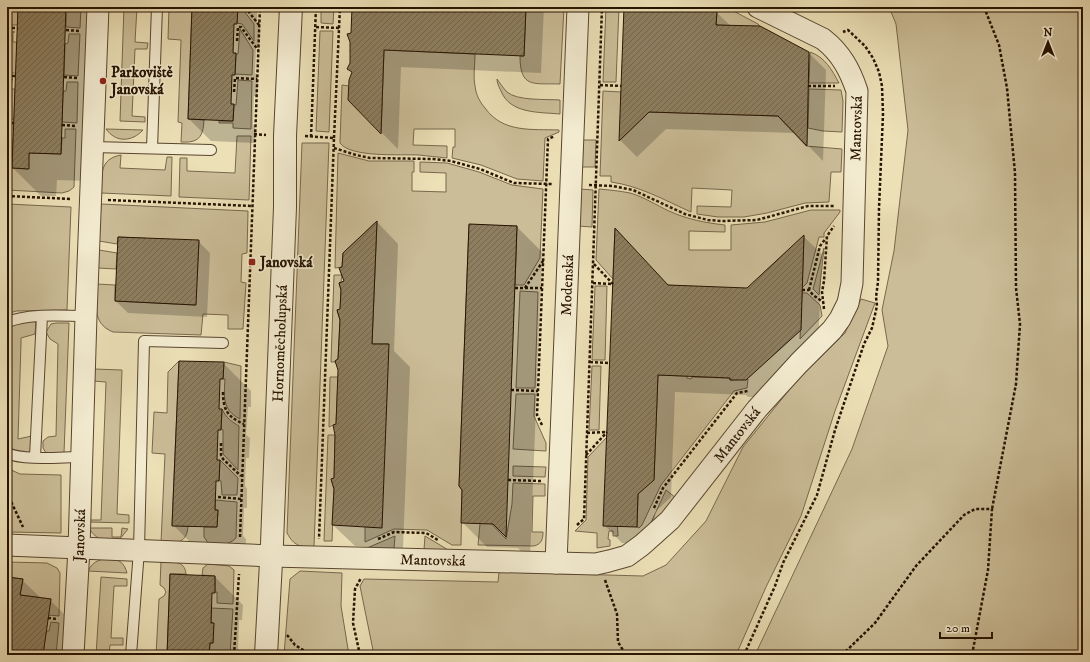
<svg xmlns="http://www.w3.org/2000/svg" width="1090" height="662" font-family="'IM FELL DW Pica',serif">
  <defs>
    <pattern id="building-hatch" width="6" height="6" patternUnits="userSpaceOnUse"><rect width="6" height="6" fill="#8d7e5f"/><path d="M-1 1l2-2M0 6l6-6M5 7l2-2" fill="none" stroke="#73664c"/></pattern>
  </defs>
  <rect width="100%" height="100%" fill="#ece0b7"/>
  <filter id="stains"><feTurbulence type="fractalNoise" baseFrequency=".005" numOctaves="4"/><feColorMatrix values="0 0 0 0 .2 0 0 0 0 .09 0 0 0 0 .02 0 0 0 .5 -.17"/></filter>
  <radialGradient id="worn" r=".72"><stop offset=".6" stop-color="#630" stop-opacity="0"/><stop offset="1" stop-color="#630" stop-opacity=".3"/></radialGradient>
  <!-- green -->
  <path fill="#cbbd98" stroke="#79684c" d="M 7,7 L 18,7 L 18,25 L 7,25 Z
    M 66,7 L 81,7 L 80,28 L 66,27 Z
    M 124,7 L 137,7 L 135,42 L 148,43 L 147,49 L 135,49 L 132,116 L 145,117 L 145,122 L 120,121 Z
    M 169,7 L 192,7 L 188,119 L 204,120 C 203,137 199,143 181,142 L 182,123 L 178,122 L 181,40 L 168,39 Z
    M 238,7 L 241,7 L 254,24 L 254,41 L 242,24 L 237,23 Z
    M 326,7 L 334,7 L 333,24 L 321,23 L 321,11 L 325,11 Z
    M 526,7 L 564,7 L 560,84 C 534,83 520,89 520,56 L 524,56 Z
    M 606,7 L 619,7 L 616,82 L 603,82 Z
    M 703,7 L 726,7 L 758,24 L 761,27 L 716,25 L 717,11 L 703,10 Z
    M 889,7 L 1083,7 L 1083,655 L 755,655 L 852,449 L 888,346 L 882,310 L 894,251 L 908,130 L 896,24 Z
    M 240,29 L 253,50 L 252,75 L 235,74 L 236,54 L 238,54 Z
    M 7,31 L 15,32 L 13,32 L 13,42 L 17,42 L 16,73 L 7,73 Z
    M 320,31 L 333,31 L 329,132 L 316,131 Z
    M 69,34 L 80,34 L 78,76 L 64,75 L 65,44 L 68,43 Z
    M 384,50 L 475,54 C 475,64 473,76 475,86 C 476,94 479,101 485,108 C 503,133 531,129 559,130 L 559,132 L 545,138 L 543,181 L 517,179 L 481,165 L 452,158 L 453,147 L 455,147 L 455,129 L 414,129 L 413,145 L 447,146 L 447,158 C 437,157 428,156 419,155 C 401,154 351,158 340,143 L 342,85 L 349,86 L 381,133 Z
    M 810,52 C 825,57 832,70 839,83 L 809,83 Z
    M 7,79 L 13,79 L 12,80 L 11,89 L 15,89 L 14,119 L 7,120 Z
    M 497,79 C 500,83 503,88 507,92 C 517,101 546,99 560,100 L 560,114 C 539,112 510,114 501,91 C 499,87 497,83 497,79 Z
    M 238,80 L 252,81 L 251,129 L 233,128 L 233,123 L 219,123 L 219,121 L 233,121 L 234,105 L 236,105 Z
    M 67,82 L 78,82 L 77,123 L 62,122 L 63,91 L 66,91 Z
    M 809,89 L 841,90 L 843,101 L 842,132 L 823,131 L 808,128 Z
    M 603,91 L 621,92 L 620,140 L 649,112 L 778,116 L 806,146 L 842,149 L 841,172 L 831,172 L 829,202 L 805,203 L 767,213 L 744,217 L 718,217 L 697,214 L 697,206 L 731,207 L 732,190 L 692,188 L 691,212 C 664,200 640,186 611,182 L 611,176 L 600,176 Z
    M 65,129 L 76,129 L 74,187 L 69,191 L 62,193 L 7,190 L 7,139 L 13,139 L 12,168 L 28,169 L 29,153 L 61,154 L 62,138 L 65,138 Z
    M 106,129 L 143,130 C 132,142 116,143 106,129 Z
    M 237,136 L 251,136 L 249,200 L 179,197 L 180,158 L 187,158 L 187,171 L 235,173 Z
    M 582,140 L 596,140 L 595,167 L 581,167 Z
    M 302,143 L 329,143 L 314,547 C 300,547 294,546 287,533 Z
    M 338,153 L 369,161 L 414,161 L 414,172 L 412,172 L 412,191 L 446,192 L 446,173 L 420,172 L 420,162 L 447,163 L 479,172 L 512,185 L 543,189 L 540,258 L 524,285 L 515,285 L 517,226 L 469,225 L 459,486 L 462,490 L 461,545 L 452,545 L 427,530 L 394,529 L 365,542 L 365,527 L 388,344 L 372,344 L 377,221 L 343,253 L 342,267 L 335,268 Z
    M 121,155 L 120,168 L 165,170 L 167,157 L 172,157 L 171,196 L 101,193 C 102,175 99,159 121,155 Z
    M 580,189 L 593,190 L 592,227 L 578,226 Z
    M 599,189 C 610,190 620,191 630,193 C 644,197 656,205 669,211 C 686,219 706,223 725,225 L 725,232 L 689,231 L 689,250 L 731,250 L 731,225 L 765,222 L 811,210 L 840,210 L 840,212 L 824,233 L 824,237 L 819,237 L 807,283 L 802,288 L 804,236 L 754,282 L 753,289 L 662,285 L 615,229 L 613,279 L 596,260 Z
    M 7,204 L 71,207 L 67,310 L 16,311 L 7,314 Z
    M 101,204 L 248,211 L 247,253 L 242,254 L 241,282 L 246,283 L 243,329 L 228,329 L 228,315 L 203,314 L 201,335 L 113,332 C 91,323 97,304 97,284 L 115,285 L 115,301 L 195,305 L 199,241 L 118,237 L 117,244 L 99,241 Z
    M 824,248 L 819,295 L 813,289 Z
    M 99,250 L 117,253 L 116,269 L 98,268 Z
    M 334,275 L 342,275 L 341,282 L 339,283 L 341,290 L 340,309 L 337,310 L 340,320 L 338,359 L 335,361 L 335,362 L 331,362 Z
    M 595,286 L 607,286 L 605,360 L 592,360 Z
    M 520,291 L 538,292 L 535,388 L 516,388 Z
    M 802,293 L 807,293 L 820,305 L 822,316 L 800,339 Z
    M 861,299 L 875,303 L 835,411 L 801,516 L 766,587 L 736,655 L 374,655 L 360,586 L 364,579 L 498,582 L 499,572 L 643,576 L 666,565 L 706,521 L 743,447 L 798,379 L 845,333 Z
    M 36,320 L 35,334 L 21,338 L 21,343 L 18,439 L 32,436 L 31,454 L 15,451 L 7,448 L 7,329 L 17,323 Z
    M 56,323 L 69,323 L 64,453 L 46,453 L 43,448 L 43,441 L 48,437 L 56,436 L 58,344 L 50,339 L 46,332 L 51,324 Z
    M 179,361 L 172,525 L 188,526 C 187,544 176,543 161,543 L 165,454 L 152,453 L 154,412 L 167,413 L 168,372 Z
    M 224,362 L 241,366 L 240,419 C 222,410 224,396 225,379 L 223,379 Z
    M 592,366 L 601,366 L 599,430 L 589,430 Z
    M 94,369 L 122,370 L 117,514 L 129,515 L 129,523 L 88,522 L 88,520 L 101,520 L 106,382 L 93,381 Z
    M 658,375 L 687,376 L 687,378 L 691,379 L 692,377 L 730,378 L 730,380 L 734,380 L 734,378 L 748,379 L 747,388 L 734,391 L 661,485 L 642,525 L 639,528 L 637,527 L 638,494 L 654,479 Z
    M 330,377 L 338,377 L 336,424 L 329,427 Z
    M 516,394 L 535,394 L 534,416 L 546,443 L 546,451 L 513,449 Z
    M 222,409 C 226,418 232,422 239,426 L 238,470 L 223,454 L 223,430 L 221,429 Z
    M 328,435 L 335,435 L 334,478 L 331,479 L 334,489 L 332,541 L 324,541 Z
    M 607,437 L 617,516 L 618,536 L 613,536 L 613,531 L 609,531 L 608,539 L 610,540 L 610,546 L 597,548 L 597,533 L 575,531 L 586,520 L 588,457 Z
    M 220,460 L 238,478 L 237,495 L 222,495 L 221,481 L 219,480 Z
    M 513,466 L 546,467 L 545,477 L 513,476 Z
    M 7,468 L 20,474 L 61,475 L 61,533 L 10,532 L 7,529 Z
    M 513,483 L 545,484 L 545,496 L 533,496 L 532,532 L 543,532 C 543,540 541,544 534,546 L 478,545 L 481,513 L 506,539 L 512,504 Z
    M 666,490 L 676,498 L 649,527 Z
    M 215,500 L 237,502 L 236,538 C 228,546 219,545 209,544 L 204,537 L 204,527 L 217,527 L 218,510 L 215,510 Z
    M 89,528 L 112,528 L 112,537 L 121,537 L 122,528 L 128,529 L 119,540 C 105,539 97,542 89,528 Z
    M 395,536 L 394,549 L 367,548 Z
    M 425,536 L 450,551 L 424,550 Z
    M 111,558 C 121,561 124,563 127,573 L 88,571 C 93,561 100,559 111,558 Z
    M 7,562 L 47,563 L 57,568 L 60,573 L 59,616 L 48,615 L 51,599 L 20,595 L 23,579 L 7,577 Z
    M 161,562 C 172,562 185,560 186,574 L 170,574 L 167,655 L 156,655 L 159,599 L 164,596 L 166,592 L 164,588 L 160,585 Z
    M 208,564 L 229,566 L 234,570 L 233,604 L 217,603 L 217,592 L 215,592 L 215,576 L 202,575 L 203,568 Z
    M 300,571 L 342,573 L 341,606 L 349,655 L 284,655 L 290,579 Z
    M 101,577 L 127,579 L 127,586 L 114,586 L 111,638 L 123,638 L 123,645 L 110,645 L 109,655 L 96,655 Z
    M 211,608 L 233,609 L 230,655 L 209,655 L 210,643 L 213,643 L 213,623 L 211,623 Z
    M 51,622 L 59,623 L 56,655 L 43,655 L 46,631 L 49,631 Z"/>
  <!-- shadow -->
  <path fill="#0003" d="M 19,7 L 95,7 L 88,181 L 57,180 L 56,196 L 41,196 L 13,168 Z
    M 193,7 L 257,7 L 257,23 L 260,26 L 259,46 L 256,46 L 255,73 L 258,76 L 257,96 L 254,96 L 253,124 L 255,127 L 255,143 L 211,141 L 189,119 Z
    M 353,7 L 544,7 L 541,73 L 401,67 L 398,149 L 349,100 L 353,73 L 349,69 L 351,63 Z
    M 625,7 L 690,7 L 690,11 L 716,12 L 731,26 L 809,53 L 826,70 L 823,161 L 796,133 L 666,129 L 637,157 L 620,140 Z
    M 804,7 L 865,7 L 846,10 L 844,8 L 814,12 Z
    M 377,222 L 398,244 L 394,351 L 410,367 L 403,549 L 355,546 L 333,525 L 341,310 L 345,282 L 343,268 L 343,253 Z
    M 470,226 L 517,227 L 542,252 L 530,560 L 518,548 L 487,547 L 462,522 Z
    M 804,237 L 822,254 L 818,347 L 764,397 L 748,397 L 746,395 L 675,392 L 671,497 L 655,512 L 654,544 L 622,543 L 604,525 L 669,287 L 747,289 Z
    M 119,238 L 198,241 L 210,253 L 207,317 L 128,313 L 116,301 Z
    M 223,363 L 251,391 L 251,407 L 248,407 L 246,435 L 250,438 L 249,458 L 246,458 L 245,486 L 247,489 L 247,508 L 244,508 L 243,536 L 246,539 L 245,555 L 201,553 L 173,525 Z
    M 215,577 L 243,605 L 242,620 L 239,620 L 238,649 L 241,652 L 241,655 L 168,655 Z
    M 7,578 L 22,580 L 42,599 L 50,600 L 77,627 L 73,655 L 7,655 Z"/>
  <!-- building -->
  <path fill="url(#building-hatch)" stroke="#271300" d="M 18,7 L 66,7 L 61,154 L 29,153 L 29,169 L 12,168 Z
    M 192,7 L 238,7 L 237,24 L 234,24 L 233,53 L 236,53 L 235,75 L 232,75 L 231,104 L 234,104 L 233,121 L 188,119 Z
    M 352,7 L 526,7 L 524,56 L 384,50 L 381,134 L 348,100 L 349,80 L 352,72 L 347,69 L 350,63 L 350,42 L 347,34 L 351,33 Z
    M 624,7 L 673,7 L 673,9 L 717,11 L 716,25 L 760,26 L 809,52 L 807,146 L 778,116 L 649,112 L 619,141 Z
    M 377,221 L 372,344 L 389,344 L 382,528 L 332,525 L 334,489 L 331,479 L 334,478 L 335,435 L 333,425 L 336,424 L 338,370 L 335,361 L 338,359 L 340,320 L 337,310 L 340,309 L 341,290 L 339,283 L 344,281 L 339,268 L 342,267 L 343,253 Z
    M 469,224 L 517,226 L 506,537 L 493,524 L 461,523 L 462,490 L 459,486 Z
    M 615,228 L 668,285 L 747,288 L 804,235 L 801,330 L 746,380 L 730,380 L 730,378 L 658,375 L 654,480 L 638,494 L 637,527 L 603,526 Z
    M 118,237 L 199,240 L 196,305 L 115,301 Z
    M 179,361 L 224,362 L 223,379 L 220,379 L 219,409 L 222,409 L 221,430 L 218,430 L 217,460 L 220,460 L 219,481 L 216,481 L 215,510 L 218,510 L 217,527 L 172,526 Z
    M 170,574 L 215,576 L 215,593 L 212,593 L 211,623 L 214,623 L 213,643 L 210,643 L 209,655 L 167,655 Z
    M 7,577 L 23,579 L 20,595 L 51,599 L 43,655 L 7,655 Z"/>
  <g fill="none" stroke-linecap="round" stroke-linejoin="round">
    <!-- service casing -->
    <g stroke="#58462e" stroke-width="12">
      <path id="service" d="M 93,147 L 211,150
        M 152,148 L 157,7
        M 7,322 C 32,313 60,316 86,316
        M 7,453 C 24,461 61,457 81,457
        M 35,457 L 42,316
        M 131,655 L 139,550 L 144,341 L 223,343"/>
    </g>
    <!-- minor casing -->
    <g stroke="#58462e" stroke-width="23">
      <g id="minor">
        <path id="s1" d="M 7,545 L 272,556 L 596,564 L 609,561 L 627,556 L 642,545 L 670,520 L 757,409 L 799,363 L 832,330 L 840,319 L 848,303 L 852,283 L 857,91 C 850,70 841,53 823,39 L 758,7"/>
        <path id="s2" d="M 556,563 L 578,7"/>
        <path id="s3" d="M 73,655 L 79,548 L 86,316 L 98,7"/>
      </g>
    </g>
    <!-- tertiary casing -->
    <g stroke="#58462e" stroke-width="24">
      <g id="tertiary">
        <path id="s4" d="M 266,655 L 272,543 L 285,207 L 285,136 L 291,7"/>
      </g>
    </g>
    <!-- path -->
    <path stroke="#271300" stroke-width="2.5" stroke-dasharray="3 2" stroke-linecap="butt" d="M 245,7 L 259,25
      M 732,7 L 740,11
      M 984,7 L 999,45 L 1007,88 L 1015,173 L 1016,288 L 1020,324 L 1016,384 L 992,509
      M 316,27 L 339,28
      M 7,28 L 18,28
      M 66,30 L 79,31
      M 237,41 L 238,27 L 241,27 L 258,50
      M 7,76 L 16,76
      M 64,77 L 77,78
      M 600,85 L 621,86
      M 808,86 L 835,86
      M 234,92 L 235,78 L 257,79
      M 7,123 L 14,123
      M 62,125 L 76,126
      M 254,134 L 266,135
      M 305,136 L 334,138 L 319,539
      M 311,137 L 316,7
      M 334,138 L 340,7
      M 334,148 L 356,155 L 370,158 L 433,159 L 451,161 L 480,169 L 514,183 L 552,184
      M 589,185 L 613,186 L 633,190 L 685,214 L 708,220 L 722,221 L 757,220 L 808,206 L 835,206
      M 7,196 L 71,199
      M 108,200 L 252,206
      M 594,264 L 613,284
      M 593,283 L 612,284
      M 515,288 L 542,288
      M 525,288 L 543,261
      M 802,290 L 809,290 L 813,295 L 823,302
      M 809,290 L 820,246 L 826,238
      M 824,309 L 822,292 L 824,281 L 827,236 L 834,226
      M 590,362 L 610,363
      M 511,390 L 538,391
      M 223,392 C 223,409 227,417 244,424
      M 542,425 L 537,415 L 548,139 L 555,136
      M 587,433 L 606,432
      M 221,443 L 221,455 L 223,459 L 241,476
      M 586,455 L 607,432
      M 508,480 L 542,481
      M 7,493 L 23,527
      M 218,497 L 241,499
      M 654,508 L 663,488 L 737,393 L 748,391
      M 577,525 L 584,519 L 602,7
      M 240,537 L 260,7
      M 378,539 L 394,532 L 426,533 L 438,540
      M 605,580 L 617,614 L 618,642 L 626,655
      M 48,618 L 57,619
      M 287,635 L 295,645 L 311,655
      M 234,655 L 239,574
      M 360,655 L 353,623 L 355,589 L 361,578
      M 744,655 L 775,586 L 783,563 L 817,495 L 835,430 L 864,344 L 872,328 L 877,306 L 876,297 L 878,282 L 879,208 L 883,114 L 882,86 L 879,72 L 873,58 L 865,46 L 848,30 L 843,32
      M 842,655 L 875,623 L 916,566 L 964,515 L 975,509 L 992,509 L 988,570 L 972,655"/>
    <!-- service -->
    <use href="#service" stroke="#f3ebd0" stroke-width="10"/>
    <!-- minor -->
    <use href="#minor" stroke="#f3ebd0" stroke-width="21"/>
    <!-- tertiary -->
    <use href="#tertiary" stroke="#f3ebd0" stroke-width="22"/>
  </g>
  <!-- markers -->
  <g fill="#8f2418" stroke="#f3ebd0" stroke-width="1.5">
    <circle cx="103" cy="81" r="4"/>
    <rect x="248" y="258" width="8" height="8" rx="2"/>
  </g>
  <g text-anchor="middle" stroke-width="3" stroke-linejoin="round" paint-order="stroke">
    <!-- poi labels -->
    <g font-size="15" font-weight="bold" fill="#271300" stroke="#f3ebd0" text-anchor="start">
      <text x="111" y="77">Parkoviště<tspan x="111" dy="17">Janovská</tspan></text>
      <text x="260" y="267">Janovská</text>
    </g>
    <!-- street labels -->
    <g font-size="15" fill="#271300" stroke="#f3ebd0">
      <text dy="5" stroke="none"><textPath href="#s1" startOffset="1134">Mantovská</textPath></text>
      <text dy="5" stroke="none"><textPath href="#s2" startOffset="278">Modenská</textPath></text>
      <text dy="5" stroke="none"><textPath href="#s4" startOffset="312">Hornoměcholupská</textPath></text>
      <text dy="5" stroke="none"><textPath href="#s1" startOffset="786">Mantovská</textPath></text>
      <text dy="5" stroke="none"><textPath href="#s3" startOffset="120">Janovská</textPath></text>
      <text dy="5" stroke="none"><textPath href="#s1" startOffset="426">Mantovská</textPath></text>
    </g>
  </g>
  <!-- margin -->
  <rect width="1090" height="662" fill="none" stroke="#ece0b7" stroke-width="24"/>
  <rect x="8" y="8" width="1074" height="646" fill="none" stroke="#271300" stroke-width="2"/>
  <rect x="12" y="12" width="1066" height="638" fill="none" stroke="#271300"/>
  <!-- north arrow -->
  <g transform="translate(1048 42)" stroke="#f3ebd0" stroke-width="3" paint-order="stroke">
  <path d="M0-3L7 15L0 10L-7 15Z" fill="#271300"/>
  <text y="-6" font-size="11" font-weight="bold" text-anchor="middle" fill="#271300">N</text>
  </g>
  <!-- scale -->
  <path d="M940 632v6h52v-6" fill="none" stroke="#271300" stroke-width="2"/>
  <text x="946" y="632" font-size="12" fill="#271300" stroke="#f3ebd0" stroke-width="3" paint-order="stroke">20 m</text>
  <rect width="100%" height="100%" filter="url(#stains)"/>
  <rect width="100%" height="100%" fill="url(#worn)"/>
</svg>
